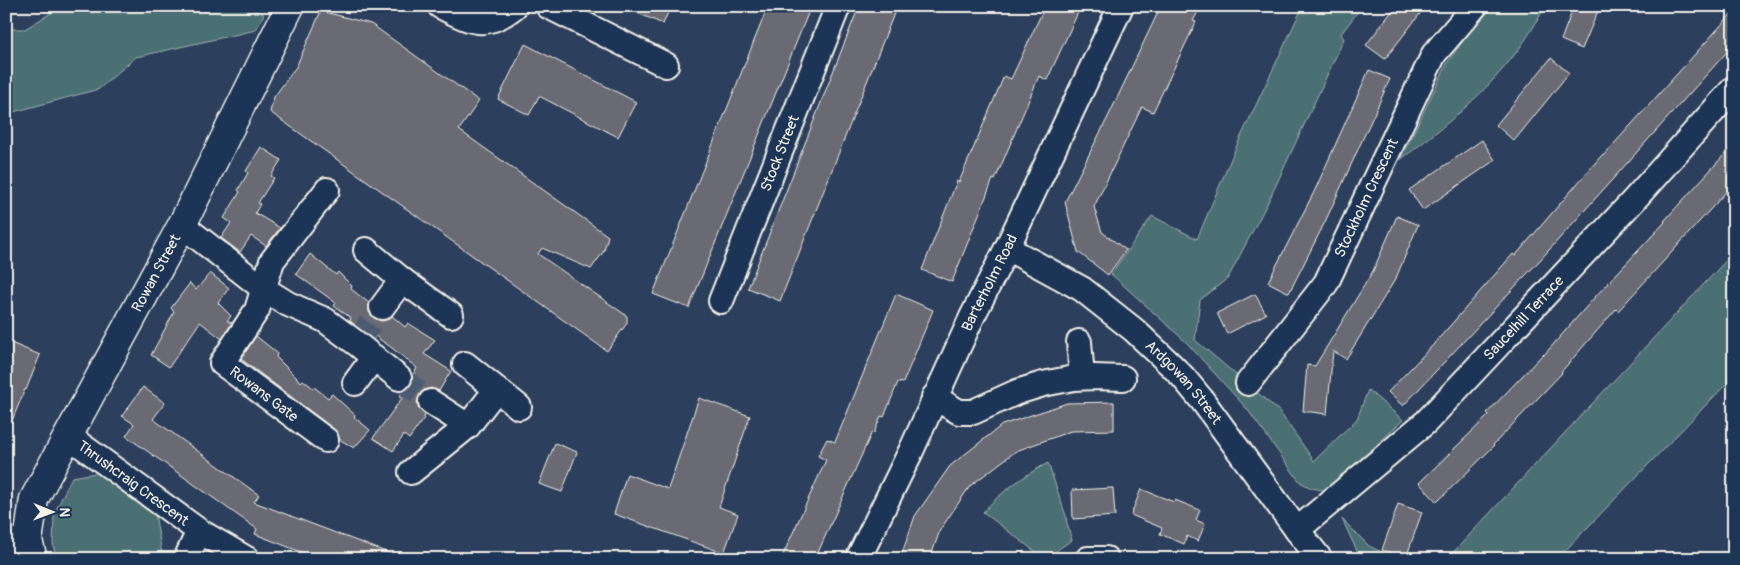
<svg xmlns="http://www.w3.org/2000/svg" width="1740" height="565" font-family="Pangolin,sans-serif">
  <rect width="100%" height="100%" fill="#2c405d"/>
  <filter id="ink" filterUnits="userSpaceOnUse"><feTurbulence type="fractalNoise" baseFrequency=".02" numOctaves="2"/><feDisplacementMap in="SourceGraphic" scale="10" xChannelSelector="R" yChannelSelector="G"/><feConvolveMatrix kernelMatrix="1 2 1 2 8 2 1 2 1" color-interpolation-filters="sRGB"/></filter>
  <g filter="url(#ink)">
    <!-- green -->
    <path fill="#4b7073" stroke="#a0b0ae" d="M 62,6 L 245,6 L 264,14 L 256,30 L 136,57 L 99,89 L 6,114 L 6,29 L 25,29 Z
      M 1303,6 L 1362,6 L 1341,34 L 1344,39 L 1269,200 L 1228,278 L 1200,300 L 1195,340 L 1279,411 L 1314,461 L 1357,419 L 1368,390 L 1403,420 L 1341,479 L 1323,490 L 1311,488 L 1300,482 L 1247,409 L 1186,342 L 1111,274 L 1152,216 L 1197,239 L 1236,147 Z
      M 1493,6 L 1545,6 C 1513,71 1457,118 1400,160 L 1448,62 L 1468,34 Z
      M 1734,252 L 1734,376 L 1557,559 L 1447,559 Z
      M 1048,463 L 1067,519 L 1066,520 L 1072,540 L 1060,548 L 1049,559 L 1033,550 L 983,512 C 1002,491 1023,476 1048,463 Z
      M 102,472 L 155,514 L 163,559 L 56,559 L 53,544 L 54,514 L 72,477 Z
      M 1342,519 L 1369,546 L 1396,559 L 1363,559 L 1357,551 Z"/>
    <!-- building -->
    <path fill="#696a73" stroke="#f4f1e8" d="M 621,6 L 671,6 L 663,24 Z
      M 768,6 L 811,6 L 689,308 L 653,294 Z
      M 859,6 L 897,6 L 780,301 L 748,288 Z
      M 1045,6 L 1081,6 L 1047,80 L 1039,76 L 995,180 L 993,179 L 952,282 L 922,270 L 957,181 L 959,182 L 1004,76 L 1011,79 Z
      M 1161,6 L 1201,6 L 1193,21 L 1196,22 L 1153,112 L 1142,107 L 1094,207 L 1102,232 L 1126,250 L 1108,275 L 1078,252 L 1065,202 L 1109,115 Z
      M 1396,6 L 1426,6 L 1385,59 L 1366,45 Z
      M 1574,6 L 1600,6 L 1582,49 L 1561,40 Z
      M 321,11 L 371,24 L 479,101 L 459,130 L 608,236 L 604,251 L 591,269 L 542,248 L 538,254 L 627,316 L 627,323 L 607,351 L 270,112 L 274,97 L 296,67 Z
      M 1734,11 L 1734,44 L 1540,260 L 1403,406 L 1388,392 L 1434,344 L 1513,254 L 1515,256 L 1602,155 L 1603,156 Z
      M 525,44 L 636,102 L 618,137 L 539,96 L 529,115 L 498,99 Z
      M 1551,58 L 1569,73 L 1514,141 L 1496,125 Z
      M 1369,70 L 1390,79 L 1325,222 L 1289,293 L 1268,282 L 1315,190 Z
      M 1482,140 L 1495,160 L 1423,210 L 1409,190 Z
      M 1734,144 L 1734,183 L 1672,252 L 1618,311 L 1616,309 L 1561,372 L 1562,373 L 1493,445 L 1494,446 L 1437,502 L 1419,483 L 1489,415 L 1487,413 L 1543,354 L 1544,355 L 1595,297 L 1665,222 L 1664,221 Z
      M 261,147 L 281,160 L 271,176 L 274,178 L 258,203 L 260,204 L 255,213 L 280,228 L 266,246 L 251,236 L 240,252 L 221,238 L 231,223 L 224,218 L 240,192 L 238,190 L 248,173 L 246,171 Z
      M 1397,216 L 1418,225 L 1396,278 L 1346,359 L 1333,351 L 1327,414 L 1303,411 L 1307,365 L 1315,366 L 1373,271 Z
      M 310,254 L 336,275 L 338,272 L 352,286 L 351,289 L 369,303 L 369,312 L 374,318 L 381,321 L 387,320 L 392,316 L 405,327 L 408,323 L 435,340 L 424,354 L 451,371 L 439,391 L 431,388 L 424,390 L 420,394 L 417,402 L 419,409 L 425,414 L 424,418 L 409,439 L 404,435 L 393,451 L 373,438 L 402,398 L 399,397 L 403,391 L 410,386 L 412,381 L 412,376 L 417,368 L 392,348 L 375,336 L 374,339 L 350,321 L 351,318 L 334,306 L 336,303 L 296,274 Z
      M 210,273 L 229,288 L 218,303 L 231,316 L 227,321 L 232,323 L 222,339 L 200,322 L 169,367 L 151,355 L 174,312 L 171,308 L 190,283 L 196,290 Z
      M 896,294 L 933,310 L 903,383 L 898,382 L 884,417 L 881,416 L 874,433 L 872,432 L 815,559 L 781,559 L 826,460 L 818,456 L 827,439 L 835,442 Z
      M 1255,294 L 1266,314 L 1227,334 L 1217,313 Z
      M 256,336 L 277,353 L 276,357 L 301,382 L 303,380 L 313,388 L 314,387 L 328,398 L 332,394 L 355,415 L 354,417 L 370,430 L 354,448 L 339,439 L 338,434 L 334,429 L 241,359 Z
      M 6,341 L 40,355 L 26,390 L 25,389 L 7,433 Z
      M 143,387 L 165,403 L 153,419 L 259,495 L 254,502 L 399,557 L 399,559 L 319,559 L 255,534 L 257,529 L 126,436 L 134,424 L 122,416 Z
      M 699,398 L 750,416 L 719,507 L 738,514 L 724,553 L 614,514 L 627,474 L 668,489 Z
      M 1114,402 L 1114,430 L 1071,431 L 1016,451 L 970,486 L 940,530 L 930,559 L 900,559 L 915,516 L 950,466 L 1002,425 L 1067,403 Z
      M 555,443 L 577,452 L 562,492 L 539,484 Z
      M 1113,488 L 1115,516 L 1073,519 L 1072,490 Z
      M 1141,489 L 1174,502 L 1175,500 L 1200,510 L 1196,520 L 1205,524 L 1198,541 L 1187,536 L 1184,544 L 1160,534 L 1162,528 L 1131,515 Z
      M 1398,504 L 1422,512 L 1406,558 L 1382,550 Z"/>
    <g fill="none" stroke-linecap="round" stroke-linejoin="round">
      <!-- street-tunnel -->
      <path stroke="#4a5b72" stroke-width="24" stroke-dasharray="24 12" stroke-linecap="butt" d="M 356,343 L 382,307
        M 399,378 L 431,402"/>
      <!-- street casing -->
      <g stroke="#f4f1e8" stroke-width="28">
        <g id="street">
          <path d="M 440,6 C 471,21 485,31 515,6"/>
          <path d="M 548,6 L 666,65"/>
          <path d="M 182,225 L 264,289 L 288,304 L 325,320 L 356,343 L 399,378"/>
          <path id="s1" d="M 1007,248 L 1082,289 L 1134,330 L 1171,365 L 1183,377 L 1202,400 L 1297,530 L 1320,559"/>
          <path d="M 366,250 L 402,280 L 451,315"/>
          <path id="s2" d="M 721,301 L 838,6"/>
          <path d="M 382,307 L 402,280"/>
          <path d="M 1079,342 L 1082,377"/>
          <path d="M 465,364 L 519,407"/>
          <path d="M 355,383 L 374,357"/>
          <path id="s3" d="M 1248,383 L 1326,283 L 1434,54 L 1475,6"/>
          <path d="M 934,397 L 959,412 L 973,412 L 1017,392 L 1043,384 L 1074,378 L 1094,377 L 1123,378"/>
          <path d="M 431,402 L 468,426"/>
          <path id="s4" d="M 67,435 L 199,531 L 247,559"/>
          <path d="M 326,440 L 222,363 L 257,310 L 272,261 L 327,190"/>
          <path d="M 411,472 L 468,426 L 496,390"/>
          <path id="s5" d="M 1297,530 L 1426,422 L 1633,201 L 1734,88"/>
          <path d="M 6,541 L 28,541"/>
          <path d="M 186,559 L 199,531"/>
          <path id="s6" d="M 858,559 L 911,451 L 972,317 L 1007,248 L 1121,6"/>
          <path d="M 1088,559 L 1106,559"/>
        </g>
      </g>
      <!-- secondary casing -->
      <g stroke="#f4f1e8" stroke-width="31">
        <g id="secondary">
          <path id="s7" d="M 33,559 L 28,541 L 34,499 L 182,225 L 290,6"/>
        </g>
      </g>
      <!-- street -->
      <use href="#street" stroke="#1d3557" stroke-width="24"/>
      <!-- secondary -->
      <use href="#secondary" stroke="#1d3557" stroke-width="28"/>
    </g>
  </g>
  <g text-anchor="middle" stroke-width="4" stroke-linejoin="round" paint-order="stroke">
    <!-- street labels -->
    <g font-size="15" fill="#f4f1e8" stroke="#1d3557">
      <text dy="5" stroke="none"><textPath href="#s2" startOffset="159">Stock Street</textPath></text>
      <text dy="5" stroke="none"><textPath href="#s3" startOffset="221">Stockholm Crescent</textPath></text>
      <text dy="5" stroke="none"><textPath href="#s7" startOffset="318">Rowan Street</textPath></text>
      <text dy="5" stroke="none"><textPath href="#s6" startOffset="306">Barterholm Road</textPath></text>
      <text dy="5" stroke="none"><textPath href="#s5" startOffset="311">Saucelhill Terrace</textPath></text>
      <text dy="5" stroke="none"><textPath href="#s1" startOffset="224">Ardgowan Street</textPath></text>
      <text transform="translate(264 394) rotate(37)" y="5">Rowans Gate</text>
      <text dy="5" stroke="none"><textPath href="#s4" startOffset="82">Thrushcraig Crescent</textPath></text>
    </g>
  </g>
  <!-- margin -->
  <rect width="1740" height="565" fill="none" stroke="#1d3557" stroke-width="25"/>
  <rect x="12" y="12" width="1715" height="540" fill="none" stroke="#f4f1e8" stroke-width="2" filter="url(#ink)"/>
  <!-- north arrow -->
  <g transform="translate(52 512) rotate(91)" stroke="#1d3557" stroke-width="4" paint-order="stroke">
  <path d="M0-4L9 19L0 12L-9 19Z" fill="#f4f1e8"/>
  <text y="-8" font-size="14" font-weight="bold" text-anchor="middle" fill="#f4f1e8">N</text>
  </g>
</svg>
